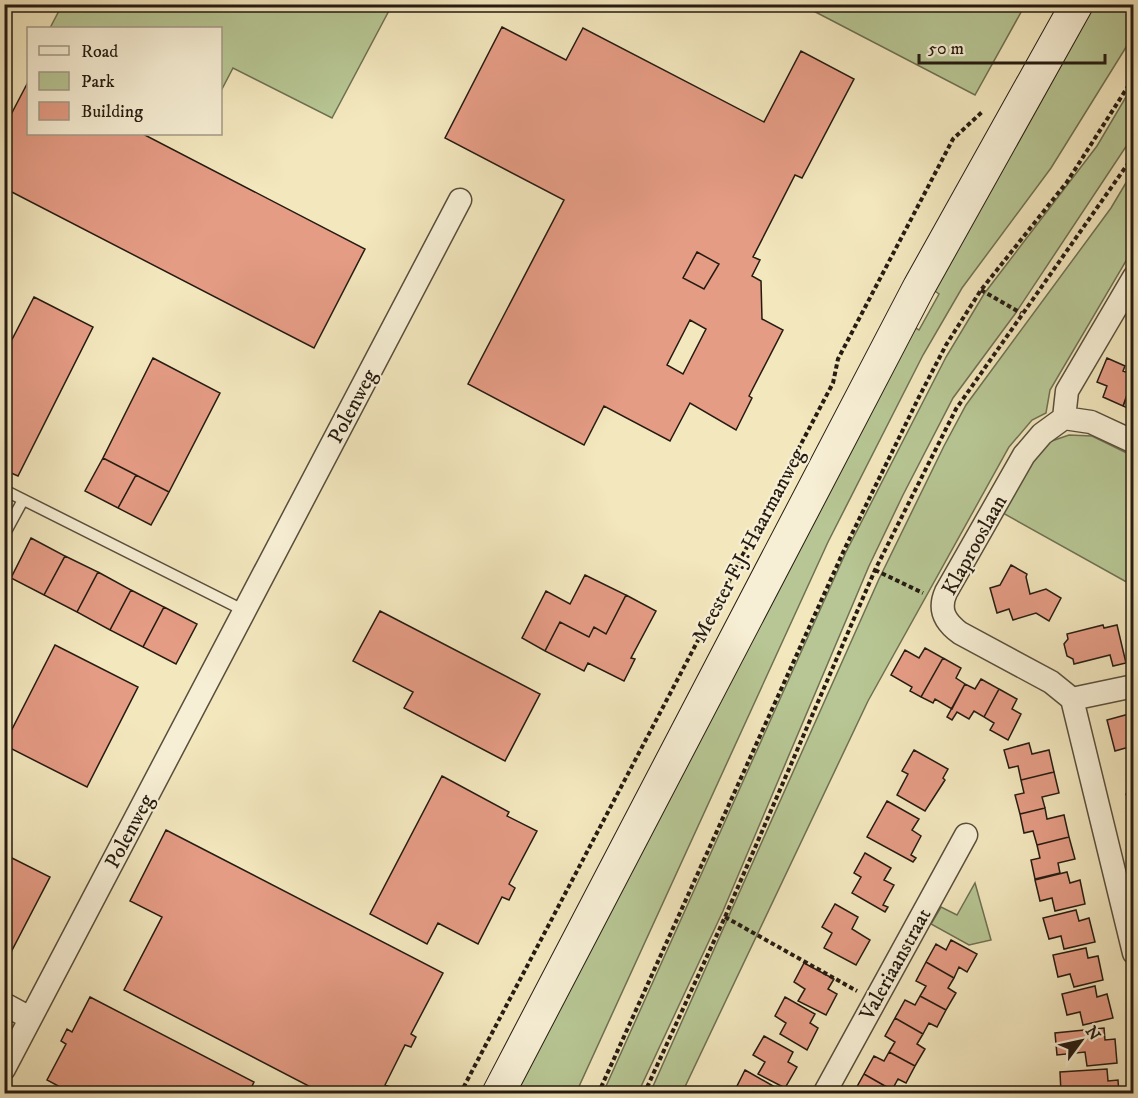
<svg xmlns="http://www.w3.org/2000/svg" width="1138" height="1098" font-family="'IM FELL DW Pica',serif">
  <rect width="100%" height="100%" fill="#f3e7be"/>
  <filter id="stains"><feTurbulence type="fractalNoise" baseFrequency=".00333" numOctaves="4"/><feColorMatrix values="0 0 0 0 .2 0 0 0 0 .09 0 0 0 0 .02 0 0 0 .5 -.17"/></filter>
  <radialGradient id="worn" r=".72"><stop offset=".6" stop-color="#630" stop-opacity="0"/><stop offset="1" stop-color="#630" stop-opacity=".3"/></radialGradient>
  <!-- green -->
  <path fill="#b7c694" stroke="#6e7052" stroke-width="1.5" d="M 62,5 L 62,4 L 392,5 L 332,118 L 233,68 L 221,91 L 220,28 L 50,28 Z
    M 802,5 L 1025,4 L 1025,5 L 975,95 Z
    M 1092,5 L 1133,5 L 1133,36 L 1051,168 L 962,288 L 923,355 L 828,542 L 576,1093 L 514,1094 L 912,326 L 919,330 L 939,294 L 932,289 Z
    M 1133,85 L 1133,136 L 1015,314 L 953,398 L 903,495 L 869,566 L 723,911 L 638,1093 L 603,1093 L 846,552 L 946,357 L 984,294 L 1097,146 Z
    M 1133,171 L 1133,249 L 1050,390 L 1046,413 L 1032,420 L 1009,447 L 868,701 L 682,1093 L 650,1093 L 879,579 L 944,446 L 966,405 L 1111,208 Z
    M 1069,435 L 1092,436 L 1133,456 L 1133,592 L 1132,585 L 1001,512 L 1026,465 L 1046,443 Z
    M 975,883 L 991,940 L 969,945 L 931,924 L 941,907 L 957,915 Z"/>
  <!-- building -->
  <path fill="#e59c85" stroke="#251b11" stroke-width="1.5" fill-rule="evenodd" d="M 502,27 L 566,60 L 583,28 L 764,122 L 801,51 L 854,79 L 802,178 L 795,175 L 753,257 L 760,260 L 752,276 L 761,281 L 762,319 L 783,330 L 749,396 L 752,398 L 736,430 L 690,403 L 670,441 L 604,406 L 584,445 L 468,384 L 564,200 L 445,138 ZM 697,252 L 719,264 L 704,289 L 683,278 ZM 690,320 L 706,329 L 683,374 L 667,365 Z
    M 28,82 L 28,134 L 143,134 L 365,249 L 314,348 L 4,188 L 4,128 Z
    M 697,252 L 719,264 L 704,289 L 683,278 Z
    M 34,297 L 93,327 L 18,476 L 4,470 L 4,355 Z
    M 153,358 L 220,393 L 169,492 L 103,458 Z
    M 1107,358 L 1125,366 L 1123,371 L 1134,375 L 1123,406 L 1103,397 L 1107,386 L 1097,382 Z
    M 1134,382 L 1134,411 L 1123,406 Z
    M 103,458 L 136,475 L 118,508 L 85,491 Z
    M 136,475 L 169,492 L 151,525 L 118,508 Z
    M 31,538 L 65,556 L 44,595 L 11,578 Z
    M 65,556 L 98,572 L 77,612 L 44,595 Z
    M 1011,565 L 1027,574 L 1026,577 L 1030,594 L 1046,589 L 1061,598 L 1049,621 L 1036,613 L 1013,620 L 1009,609 L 997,613 L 990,588 L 1000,585 Z
    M 98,572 L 131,590 L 110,630 L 77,612 Z
    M 585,575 L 626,595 L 606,634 L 594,627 L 589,637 L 560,622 L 545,651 L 522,638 L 546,591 L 570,604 Z
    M 131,590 L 164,607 L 143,647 L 110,630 Z
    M 626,595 L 656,611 L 631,658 L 635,659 L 624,681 L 588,663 L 584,671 L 545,651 L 560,622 L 589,637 L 594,627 L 606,634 Z
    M 164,607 L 197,624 L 176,664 L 143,647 Z
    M 380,611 L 540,694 L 505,761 L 404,708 L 413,692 L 353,661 Z
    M 1103,625 L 1104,628 L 1117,625 L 1126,663 L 1113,666 L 1110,655 L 1074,664 L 1073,659 L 1067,656 L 1064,644 L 1068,639 L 1067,634 Z
    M 55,645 L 138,687 L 87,787 L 4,745 Z
    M 925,648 L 943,658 L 921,697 L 910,691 L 912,687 L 891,675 L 905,650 L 919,658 Z
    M 943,658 L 961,668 L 956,678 L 965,684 L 952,709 L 935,699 L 933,703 L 921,697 Z
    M 981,679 L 999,689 L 984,717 L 974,711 L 969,719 L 957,712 L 952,720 L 947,717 L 965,684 L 975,689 Z
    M 999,689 L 1017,699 L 1012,709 L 1021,714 L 1008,740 L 990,730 L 994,723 L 984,717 Z
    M 1129,714 L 1134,727 L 1134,753 L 1130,754 L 1129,747 L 1115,751 L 1107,720 Z
    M 1029,743 L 1032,754 L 1049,750 L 1054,772 L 1021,780 L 1018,766 L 1009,768 L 1004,750 Z
    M 914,750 L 948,769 L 943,778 L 945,780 L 925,811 L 897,795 L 908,774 L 902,771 Z
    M 1054,772 L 1059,793 L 1042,797 L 1045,808 L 1020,814 L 1015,795 L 1024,793 L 1021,780 Z
    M 442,776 L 509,812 L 507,816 L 537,831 L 509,884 L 515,888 L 509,900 L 502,897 L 478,944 L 438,923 L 427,944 L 370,914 Z
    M 1134,792 L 1134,815 L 1133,815 L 1126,794 Z
    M 887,801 L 919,819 L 912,830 L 921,836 L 911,855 L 916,858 L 913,862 L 867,837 Z
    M 1045,808 L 1047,819 L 1064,815 L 1069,837 L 1037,845 L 1033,831 L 1024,833 L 1020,814 Z
    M 166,830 L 443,973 L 411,1034 L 416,1037 L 411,1047 L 405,1045 L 385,1085 L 390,1087 L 387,1094 L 324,1094 L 124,990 L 162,917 L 130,901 Z
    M 1069,837 L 1075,859 L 1058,863 L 1060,873 L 1035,879 L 1031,860 L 1040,858 L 1037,845 Z
    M 865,853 L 891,868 L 884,880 L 894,885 L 883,905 L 888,907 L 885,912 L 852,893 L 861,877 L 854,873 Z
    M 4,854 L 50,877 L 9,956 L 4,954 Z
    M 1067,872 L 1070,883 L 1080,880 L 1085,904 L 1055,911 L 1052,898 L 1040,901 L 1035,880 Z
    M 835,904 L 858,917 L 852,929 L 870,940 L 856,965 L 824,948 L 832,933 L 822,927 Z
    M 1076,910 L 1079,921 L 1089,918 L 1095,942 L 1064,949 L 1061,936 L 1049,939 L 1043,918 Z
    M 951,940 L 977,954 L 967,972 L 959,967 L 954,978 L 926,962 L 936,944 L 946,950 Z
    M 1086,948 L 1088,958 L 1098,956 L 1103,980 L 1074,987 L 1070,974 L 1058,977 L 1053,955 Z
    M 926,962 L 954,978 L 948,988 L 956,993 L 946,1010 L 920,996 L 926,986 L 916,981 Z
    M 804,963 L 834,979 L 828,989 L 837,994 L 826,1015 L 798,1001 L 805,989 L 794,982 Z
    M 1095,986 L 1097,997 L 1107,994 L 1113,1018 L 1083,1025 L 1080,1012 L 1067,1015 L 1062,994 Z
    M 920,996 L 946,1010 L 937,1027 L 929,1023 L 923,1034 L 895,1018 L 905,1000 L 915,1005 Z
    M 90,997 L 254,1082 L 248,1094 L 73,1094 L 47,1080 L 66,1044 L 61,1041 L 67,1029 L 72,1032 Z
    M 785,997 L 815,1014 L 810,1023 L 818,1028 L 807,1050 L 780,1034 L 786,1023 L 775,1016 Z
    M 895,1018 L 923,1034 L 917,1044 L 925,1049 L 915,1066 L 889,1052 L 895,1042 L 885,1036 Z
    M 1104,1028 L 1105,1040 L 1115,1039 L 1117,1063 L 1087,1066 L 1085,1052 L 1057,1055 L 1055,1033 Z
    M 764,1036 L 793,1052 L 788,1062 L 797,1067 L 785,1088 L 758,1074 L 765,1062 L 753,1055 Z
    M 889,1052 L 915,1066 L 906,1083 L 898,1079 L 892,1090 L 864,1074 L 874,1056 L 884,1061 Z
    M 1107,1069 L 1108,1081 L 1118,1080 L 1119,1094 L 1061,1093 L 1060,1072 Z
    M 745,1070 L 775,1087 L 771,1094 L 742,1094 L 735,1090 Z
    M 864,1074 L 892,1090 L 890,1094 L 854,1092 Z"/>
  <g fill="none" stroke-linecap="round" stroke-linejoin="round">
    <!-- lane casing -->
    <g stroke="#584e3c" stroke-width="13">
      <path id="lane" d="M 4,490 L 245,611
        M 4,535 L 23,500"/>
    </g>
    <!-- street casing -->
    <g stroke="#584e3c" stroke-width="25">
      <path id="street" d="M 1064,418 L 1067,391 L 1134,277
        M 1134,442 L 1091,422 L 1064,418 L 1042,434 L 1024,455 L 946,592 C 938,610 945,622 960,633 L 1051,682 L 1072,699 L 1134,953
        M 1072,699 L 1134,686
        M 4,1004 L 30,1018
        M 4,1069 L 460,200
        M 824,1094 L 966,835"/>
    </g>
    <!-- secondary casing -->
    <g stroke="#251b11" stroke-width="34">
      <path id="secondary" d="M 498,1094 L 919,287 L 1077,4"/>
    </g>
    <!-- path -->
    <path stroke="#251b11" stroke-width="4" stroke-dasharray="4.5 3" stroke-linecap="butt" d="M 981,290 L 1021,313
      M 875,570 L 923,593
      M 725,917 L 857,991
      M 460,1094 L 833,383 L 838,359 L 953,139 L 982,112
      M 598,1094 L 845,548 L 919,397 L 946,345 L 981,290 L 1067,182 L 1134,77
      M 644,1094 L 725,917 L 875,570 L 956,409 L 1134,155"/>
    <!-- lane -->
    <use href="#lane" stroke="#f7efd5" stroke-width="10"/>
    <!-- street -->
    <use href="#street" stroke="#f7efd5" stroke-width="22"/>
    <!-- secondary -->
    <use href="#secondary" stroke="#f7efd5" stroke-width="32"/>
  </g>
  <g text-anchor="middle" stroke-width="4.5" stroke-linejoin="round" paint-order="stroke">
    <!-- street labels -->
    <g font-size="21" fill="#251b11" stroke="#f7efd5">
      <text transform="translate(352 406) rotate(-62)" y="7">Polenweg</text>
      <text transform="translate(748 545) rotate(-62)" y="7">Meester F.J. Haarmanweg</text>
      <text transform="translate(974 545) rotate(-61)" y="7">Klaprooslaan</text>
      <text transform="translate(129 831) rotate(-62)" y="7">Polenweg</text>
      <text transform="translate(895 964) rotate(-61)" y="7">Valeriaanstraat</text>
    </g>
  </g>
  <!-- margin -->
  <rect width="1138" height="1098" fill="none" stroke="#f3e7be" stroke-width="24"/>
  <rect x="6" y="6" width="1126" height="1086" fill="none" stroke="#251b11" stroke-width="3"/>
  <rect x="12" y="12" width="1114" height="1074" fill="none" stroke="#251b11" stroke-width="1.5"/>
  <!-- legend -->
  <rect x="27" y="27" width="195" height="108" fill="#f7efd5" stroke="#a39a87" stroke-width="1.5"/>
  <rect x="39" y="46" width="30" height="9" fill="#f7efd5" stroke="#a39a87" stroke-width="1.5"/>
  <text x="81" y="57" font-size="18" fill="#251b11">Road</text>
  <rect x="39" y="72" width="30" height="18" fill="#b7c694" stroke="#a39a87" stroke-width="1.5"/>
  <text x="81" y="87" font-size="18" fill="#251b11">Park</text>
  <rect x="39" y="102" width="30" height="18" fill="#e59c85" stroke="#a39a87" stroke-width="1.5"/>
  <text x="81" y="117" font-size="18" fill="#251b11">Building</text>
  <!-- north arrow -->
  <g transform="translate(1081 1041) rotate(57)" stroke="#f7efd5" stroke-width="4.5" paint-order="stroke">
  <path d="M0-4.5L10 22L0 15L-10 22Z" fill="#251b11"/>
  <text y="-9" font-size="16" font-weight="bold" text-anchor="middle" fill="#251b11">N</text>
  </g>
  <!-- scale -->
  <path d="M919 54v9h186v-9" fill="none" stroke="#251b11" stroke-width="3"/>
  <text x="928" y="54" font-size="18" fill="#251b11" stroke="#f7efd5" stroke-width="4.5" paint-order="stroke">50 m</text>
  <rect width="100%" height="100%" filter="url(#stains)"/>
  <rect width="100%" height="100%" fill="url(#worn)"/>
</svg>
